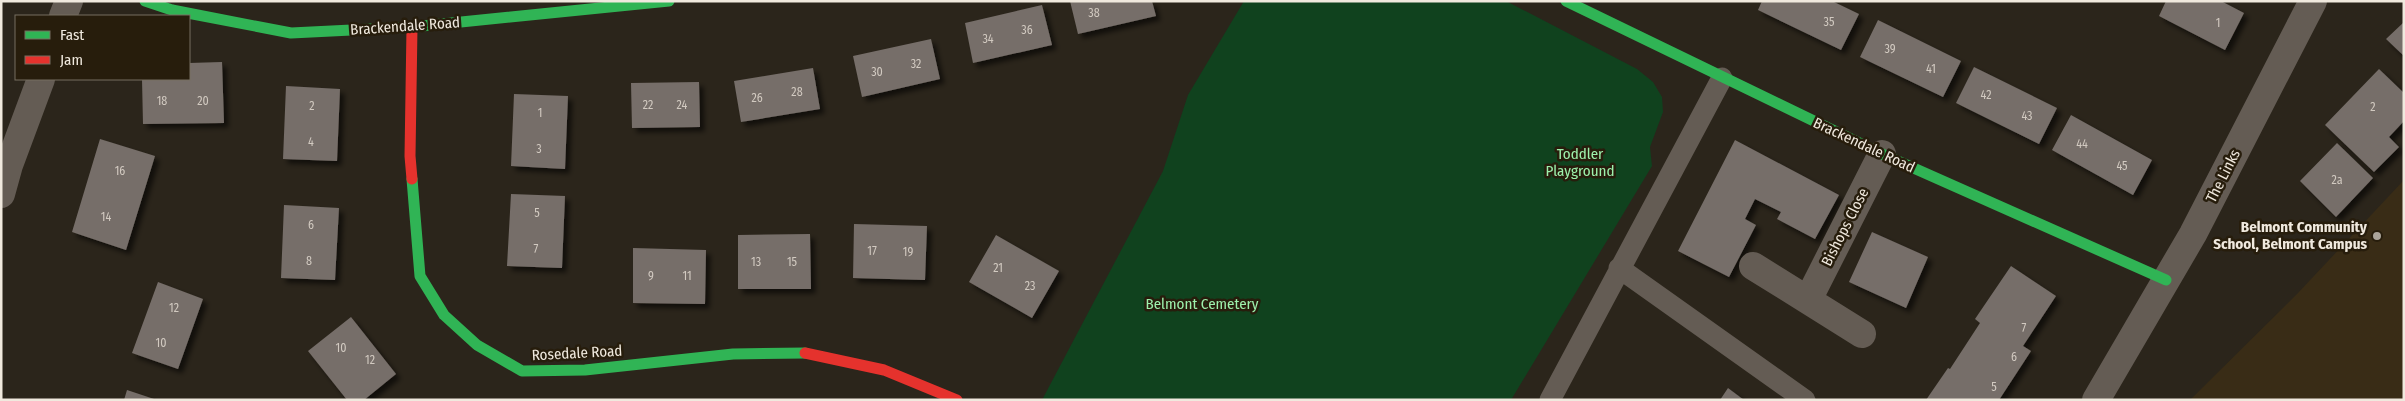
<svg xmlns="http://www.w3.org/2000/svg" width="2405" height="401" font-family="'Fira Sans Condensed',sans-serif">
  <defs>
    <filter id="shadow"><feDropShadow dx="4.5" dy="4.5" stdDeviation="2.5" flood-color="#0009"/></filter>
  </defs>
  <rect width="100%" height="100%" fill="#2b251b"/>
  <!-- built -->
  <path fill="#392c16" d="M 2404,180 L 2404,400 L 2190,400 L 2298,293 Z"/>
  <!-- green -->
  <path fill="#10421e" d="M 1244,1 L 1506,1 L 1637,69 L 1653,82 L 1662,97 L 1663,112 L 1650,147 L 1652,166 L 1511,400 L 1042,400 L 1163,171 L 1188,95 Z"/>
  <!-- building -->
  <path fill="#766e69" filter="url(#shadow)" d="M 1070,1 L 1152,1 L 1156,16 L 1078,34 Z
    M 1762,1 L 1832,1 L 1859,14 L 1841,50 L 1758,10 Z
    M 2166,1 L 2221,1 L 2244,13 L 2225,50 L 2159,16 Z
    M 1042,5 L 1052,45 L 973,63 L 965,23 Z
    M 1878,20 L 1961,61 L 1943,97 L 1860,57 Z
    M 2404,22 L 2404,56 L 2386,39 Z
    M 931,39 L 940,79 L 862,97 L 853,56 Z
    M 222,62 L 224,123 L 143,124 L 142,79 L 189,79 L 189,63 Z
    M 1974,67 L 2057,108 L 2039,144 L 1956,103 Z
    M 813,68 L 820,109 L 741,122 L 734,81 Z
    M 2379,69 L 2404,93 L 2404,121 L 2389,137 L 2399,147 L 2374,172 L 2325,125 Z
    M 699,82 L 700,127 L 632,128 L 631,83 Z
    M 286,86 L 340,89 L 337,161 L 283,159 Z
    M 514,94 L 568,96 L 565,169 L 511,166 Z
    M 2071,115 L 2152,160 L 2133,195 L 2052,150 Z
    M 100,139 L 155,156 L 126,250 L 72,232 Z
    M 1735,140 L 1839,195 L 1815,239 L 1777,219 L 1781,212 L 1755,199 L 1745,219 L 1756,225 L 1729,277 L 1678,251 Z
    M 2337,143 L 2373,178 L 2336,217 L 2300,181 Z
    M 511,194 L 565,196 L 562,268 L 507,266 Z
    M 284,205 L 339,208 L 335,280 L 281,278 Z
    M 854,224 L 927,226 L 925,280 L 853,278 Z
    M 1872,232 L 1928,257 L 1906,308 L 1849,282 Z
    M 810,234 L 811,289 L 738,289 L 738,235 Z
    M 996,235 L 1059,271 L 1032,318 L 969,282 Z
    M 633,248 L 706,250 L 705,304 L 633,303 Z
    M 2011,266 L 2056,296 L 2023,346 L 2031,351 L 1999,400 L 1926,400 L 1948,368 L 1950,369 L 1980,323 L 1975,319 Z
    M 158,282 L 203,299 L 178,369 L 132,353 Z
    M 351,317 L 396,374 L 364,400 L 347,400 L 308,351 Z
    M 1728,388 L 1744,400 L 1720,400 Z
    M 127,390 L 154,399 L 154,400 L 124,400 Z"/>
  <g fill="none" stroke-linecap="round" stroke-linejoin="round">
    <!-- lane -->
    <path stroke="#645c54" stroke-width="21" d="M 1619,268 L 1805,400
      M 1550,400 L 1722,78"/>
    <!-- street -->
    <path stroke="#645c54" stroke-width="28" d="M 63,16 L 69,1
      M 1,194 L 9,165 L 41,79
      M 1753,266 L 1862,334
      M 1808,300 L 1882,154
      M 2096,400 L 2193,234 L 2313,1"/>
    <!-- fast -->
    <path stroke="#30b455" stroke-width="11" d="M 145,1 L 172,10 L 291,33 L 412,27 L 669,1
      M 1566,1 L 1882,154 L 2166,280
      M 412,179 L 420,276 L 444,315 L 477,345 L 522,371 L 585,370 L 733,354 L 805,353"/>
    <!-- jam -->
    <path stroke="#e5322d" stroke-width="11" d="M 412,179 L 410,156 L 412,27
      M 805,353 L 884,370 L 957,400"/>
  </g>
  <!-- markers -->
  <circle fill="#aba49a" stroke="#271d0c" stroke-width="2" cx="2377" cy="236" r="5"/>
  <g text-anchor="middle" stroke-width="5" stroke-linejoin="round" paint-order="stroke">
    <!-- number labels -->
    <g font-size="12" fill="#d2cac1">
      <text x="1094" y="17">38</text>
      <text x="1829" y="26">35</text>
      <text x="2218" y="27">1</text>
      <text x="1027" y="34">36</text>
      <text x="988" y="43">34</text>
      <text x="1890" y="53">39</text>
      <text x="916" y="68">32</text>
      <text x="1931" y="73">41</text>
      <text x="877" y="76">30</text>
      <text x="797" y="96">28</text>
      <text x="1986" y="99">42</text>
      <text x="757" y="102">26</text>
      <text x="162" y="105">18</text>
      <text x="203" y="105">20</text>
      <text x="648" y="109">22</text>
      <text x="682" y="109">24</text>
      <text x="312" y="110">2</text>
      <text x="2373" y="111">2</text>
      <text x="540" y="117">1</text>
      <text x="2027" y="120">43</text>
      <text x="311" y="146">4</text>
      <text x="2082" y="148">44</text>
      <text x="539" y="153">3</text>
      <text x="2122" y="170">45</text>
      <text x="120" y="175">16</text>
      <text x="2337" y="184">2a</text>
      <text x="537" y="217">5</text>
      <text x="106" y="221">14</text>
      <text x="311" y="229">6</text>
      <text x="536" y="253">7</text>
      <text x="872" y="255">17</text>
      <text x="908" y="256">19</text>
      <text x="309" y="265">8</text>
      <text x="756" y="266">13</text>
      <text x="792" y="266">15</text>
      <text x="998" y="272">21</text>
      <text x="651" y="280">9</text>
      <text x="687" y="280">11</text>
      <text x="1030" y="290">23</text>
      <text x="174" y="312">12</text>
      <text x="2024" y="332">7</text>
      <text x="161" y="347">10</text>
      <text x="341" y="352">10</text>
      <text x="2014" y="361">6</text>
      <text x="370" y="364">12</text>
      <text x="1994" y="391">5</text>
    </g>
    <!-- street labels -->
    <g font-size="15" fill="#f0e9de" stroke="#271d0c">
      <text transform="translate(405 26) rotate(-4)" y="5">Brackendale Road</text>
      <text transform="translate(1864 145) rotate(25)" y="5">Brackendale Road</text>
      <text transform="translate(2223 176) rotate(-63)" y="5">The Links</text>
      <text transform="translate(1845 227) rotate(-63)" y="5">Bishops Close</text>
      <text transform="translate(577 353) rotate(-3)" y="5">Rosedale Road</text>
    </g>
    <!-- park labels -->
    <g font-size="15" fill="#9df1ac" stroke="#271d0c">
      <text x="1580" y="159">Toddler<tspan x="1580" dy="17">Playground</tspan></text>
      <text x="1202" y="309">Belmont Cemetery</text>
    </g>
    <!-- poi labels -->
    <g font-size="15" font-weight="bold" fill="#f0e9de" stroke="#271d0c" text-anchor="end">
      <text x="2367" y="232">Belmont Community<tspan x="2367" dy="17">School, Belmont Campus</tspan></text>
    </g>
  </g>
  <!-- border -->
  <rect width="2405" height="401" fill="none" stroke="#f0e9de" stroke-width="5"/>
  <!-- legend -->
  <rect x="15" y="15" width="175" height="65" fill="#271d0c" stroke="#776f60"/>
  <rect x="25" y="31" width="25" height="8" fill="#30b455" stroke="#776f60"/>
  <text x="60" y="40" font-size="15" fill="#f0e9de">Fast</text>
  <rect x="25" y="56" width="25" height="8" fill="#e5322d" stroke="#776f60"/>
  <text x="60" y="65" font-size="15" fill="#f0e9de">Jam</text>
</svg>
